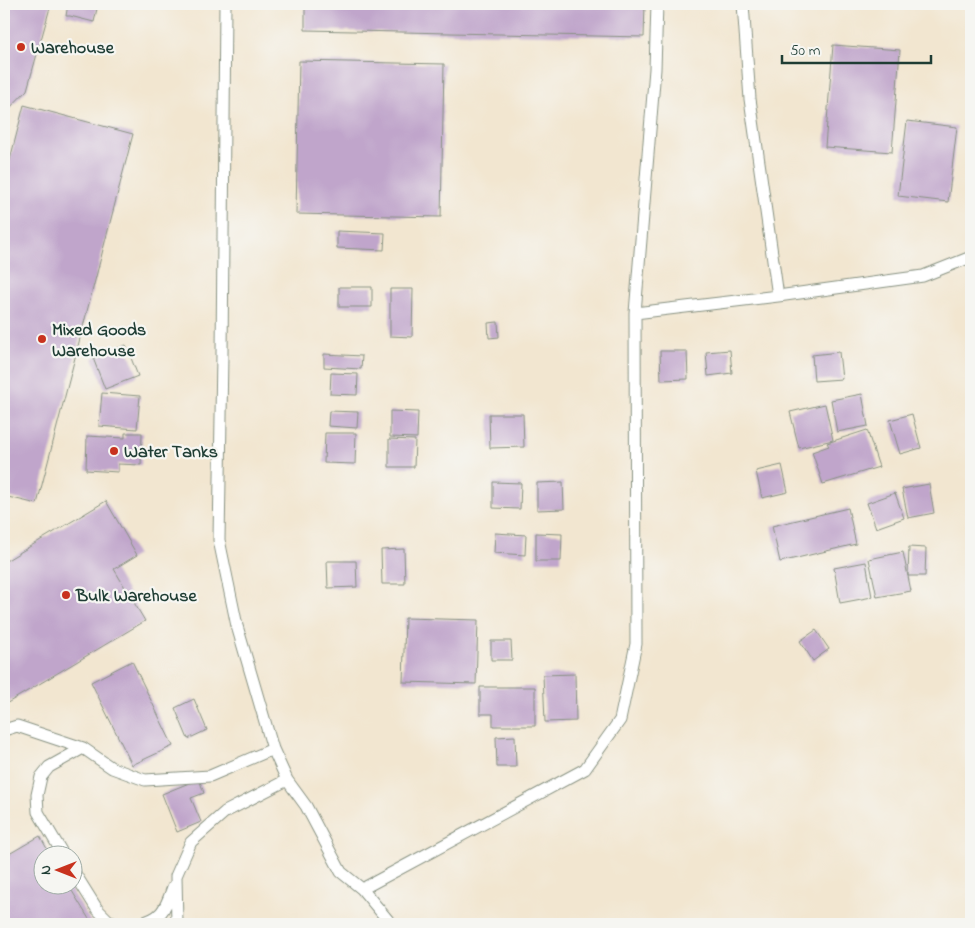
<svg xmlns="http://www.w3.org/2000/svg" width="975" height="928" font-family="'Indie Flower',sans-serif">
  <rect width="100%" height="100%" fill="#f6f6f2"/>
  <filter id="ink" filterUnits="userSpaceOnUse"><feTurbulence type="fractalNoise" baseFrequency=".02" numOctaves="2"/><feDisplacementMap in="SourceGraphic" scale="10" xChannelSelector="R" yChannelSelector="G"/><feConvolveMatrix kernelMatrix="1 2 1 2 8 2 1 2 1" color-interpolation-filters="sRGB"/></filter>
  <filter id="wash" filterUnits="userSpaceOnUse"><feTurbulence type="fractalNoise" baseFrequency=".0096" numOctaves="4" result="noise"/><feDisplacementMap in="SourceGraphic" scale="20" xChannelSelector="R" yChannelSelector="G"/><feGaussianBlur stdDeviation="1.12" result="paint"/><feColorMatrix in="noise" values="0 0 0 0 0 0 0 0 0 0 0 0 0 0 0 0 0 1.4 0 .05"/><feComposite in="paint" operator="in"/></filter>
  <g filter="url(#wash)">
    <rect width="100%" height="100%" fill="#f2e6d0"/>
    <g id="blocks">
      <!-- building -->
      <path fill="#c0a5cb" d="M 4,4 L 51,4 L 27,90 L 5,113 L 4,112 Z
        M 68,4 L 98,4 L 94,22 L 70,16 L 66,16 Z
        M 305,4 L 645,4 L 644,37 L 305,30 Z
        M 833,45 L 900,50 L 892,152 L 825,147 Z
        M 299,61 L 444,64 L 441,217 L 296,214 Z
        M 24,105 L 133,134 L 37,504 L 4,496 L 4,183 Z
        M 907,121 L 957,127 L 948,202 L 898,196 Z
        M 337,231 L 385,233 L 384,250 L 337,248 Z
        M 339,287 L 372,287 L 372,307 L 339,307 Z
        M 390,289 L 413,289 L 412,337 L 390,336 Z
        M 498,322 L 499,337 L 489,338 L 488,323 Z
        M 126,345 L 138,376 L 105,389 L 93,358 Z
        M 730,350 L 732,373 L 708,376 L 706,352 Z
        M 660,351 L 687,351 L 688,379 L 661,380 Z
        M 839,352 L 842,379 L 814,381 L 812,355 Z
        M 324,354 L 362,356 L 361,369 L 324,367 Z
        M 331,373 L 358,374 L 357,395 L 330,394 Z
        M 102,393 L 140,396 L 137,429 L 99,426 Z
        M 862,394 L 868,426 L 837,432 L 831,400 Z
        M 825,404 L 833,440 L 799,448 L 790,412 Z
        M 329,411 L 358,412 L 357,428 L 328,426 Z
        M 390,411 L 418,412 L 417,438 L 390,437 Z
        M 489,414 L 523,414 L 524,447 L 490,448 Z
        M 912,414 L 921,448 L 900,454 L 890,420 Z
        M 867,430 L 879,467 L 823,484 L 812,452 L 829,446 L 827,443 Z
        M 125,433 L 142,433 L 141,465 L 118,464 L 118,472 L 86,470 L 87,436 L 125,438 Z
        M 325,433 L 356,433 L 355,464 L 324,463 Z
        M 389,439 L 415,440 L 414,467 L 389,467 Z
        M 782,465 L 788,492 L 762,498 L 756,471 Z
        M 493,482 L 521,483 L 520,509 L 493,508 Z
        M 563,482 L 564,509 L 537,510 L 537,483 Z
        M 929,484 L 934,513 L 908,518 L 902,489 Z
        M 895,493 L 904,518 L 876,528 L 867,503 Z
        M 106,501 L 137,555 L 114,569 L 145,621 L 4,705 L 4,562 Z
        M 848,508 L 856,544 L 780,562 L 772,526 Z
        M 495,533 L 526,535 L 525,555 L 494,553 Z
        M 536,533 L 562,534 L 561,561 L 536,561 Z
        M 909,547 L 926,548 L 925,576 L 908,576 Z
        M 404,549 L 405,584 L 382,584 L 381,550 Z
        M 903,552 L 911,591 L 877,597 L 869,559 Z
        M 327,561 L 356,561 L 357,587 L 328,588 Z
        M 866,562 L 872,597 L 840,603 L 834,568 Z
        M 405,618 L 478,620 L 476,684 L 403,682 Z
        M 816,630 L 829,649 L 813,661 L 800,641 Z
        M 491,641 L 511,641 L 512,660 L 491,660 Z
        M 132,661 L 173,746 L 132,765 L 91,682 Z
        M 575,674 L 576,721 L 545,722 L 543,675 Z
        M 480,687 L 535,687 L 535,726 L 493,726 L 493,714 L 480,714 Z
        M 194,699 L 207,730 L 188,739 L 175,708 Z
        M 515,736 L 516,767 L 497,767 L 496,737 Z
        M 199,779 L 204,793 L 191,798 L 201,822 L 177,832 L 162,794 Z
        M 40,836 L 51,856 L 42,856 L 42,886 L 69,886 L 92,924 L 5,924 L 4,921 L 4,857 Z"/>
    </g>
  </g>
  <g filter="url(#ink)">
    <use href="#blocks" fill-opacity="0" stroke="#889282" stroke-width="1"/>
    <g fill="none" stroke-linecap="round" stroke-linejoin="round">
      <!-- lane casing -->
      <g stroke="#889282" stroke-width="13">
        <path id="lane" d="M 225,4 L 222,355 L 219,540 L 237,626 L 273,749 L 287,780 L 306,806 L 341,872 L 362,889 L 391,924
          M 778,296 L 923,276 L 971,257
          M 635,313 L 778,296 L 750,99 L 743,4
          M 4,730 L 17,726 L 83,748 L 112,768 L 145,780 L 210,776 L 273,749
          M 64,856 L 38,812 L 37,795 L 41,777 L 49,767 L 83,748
          M 72,869 L 97,909 L 109,921 L 121,924
          M 362,889 L 585,769 L 620,720 L 636,644 L 635,313 L 655,69 L 657,4
          M 138,924 C 163,918 165,909 173,887
          M 177,924 L 176,876 L 191,842 L 225,812 L 287,780"/>
      </g>
      <!-- lane -->
      <use href="#lane" stroke="#fff" stroke-width="11"/>
    </g>
  </g>
  <!-- markers -->
  <g fill="#c8321e" stroke="#f6f6f2" stroke-width="2">
    <circle cx="21" cy="47" r="5"/>
    <circle cx="42" cy="339" r="5"/>
    <circle cx="114" cy="451" r="5"/>
    <circle cx="66" cy="595" r="5"/>
  </g>
  <g text-anchor="middle" stroke-width="4.5" stroke-linejoin="round" paint-order="stroke">
    <!-- poi labels -->
    <g font-size="18" font-weight="bold" fill="#1f3d34" stroke="#f6f6f2" text-anchor="start">
      <text x="31" y="53">Warehouse</text>
      <text x="52" y="335">Mixed Goods<tspan x="52" dy="21">Warehouse</tspan></text>
      <text x="124" y="457">Water Tanks</text>
      <text x="76" y="601">Bulk Warehouse</text>
    </g>
  </g>
  <!-- margin -->
  <rect width="975" height="928" fill="none" stroke="#f6f6f2" stroke-width="20"/>
  <!-- north arrow -->
  <g transform="translate(58 870) rotate(270)"><circle r="24" fill="#f6f6f2" stroke="#a0aca6"/>
  <path d="M0-4L9 19L0 12L-9 19Z" fill="#c8321e"/>
  <text y="-8" font-size="14" font-weight="bold" text-anchor="middle" fill="#1f3d34">N</text>
  </g>
  <!-- scale -->
  <path d="M782 55v8h149v-8" fill="none" stroke="#1f3d34" stroke-width="2.5"/>
  <text x="790" y="55" font-size="15" fill="#1f3d34" stroke="#f6f6f2" stroke-width="4" paint-order="stroke">50 m</text>
</svg>
